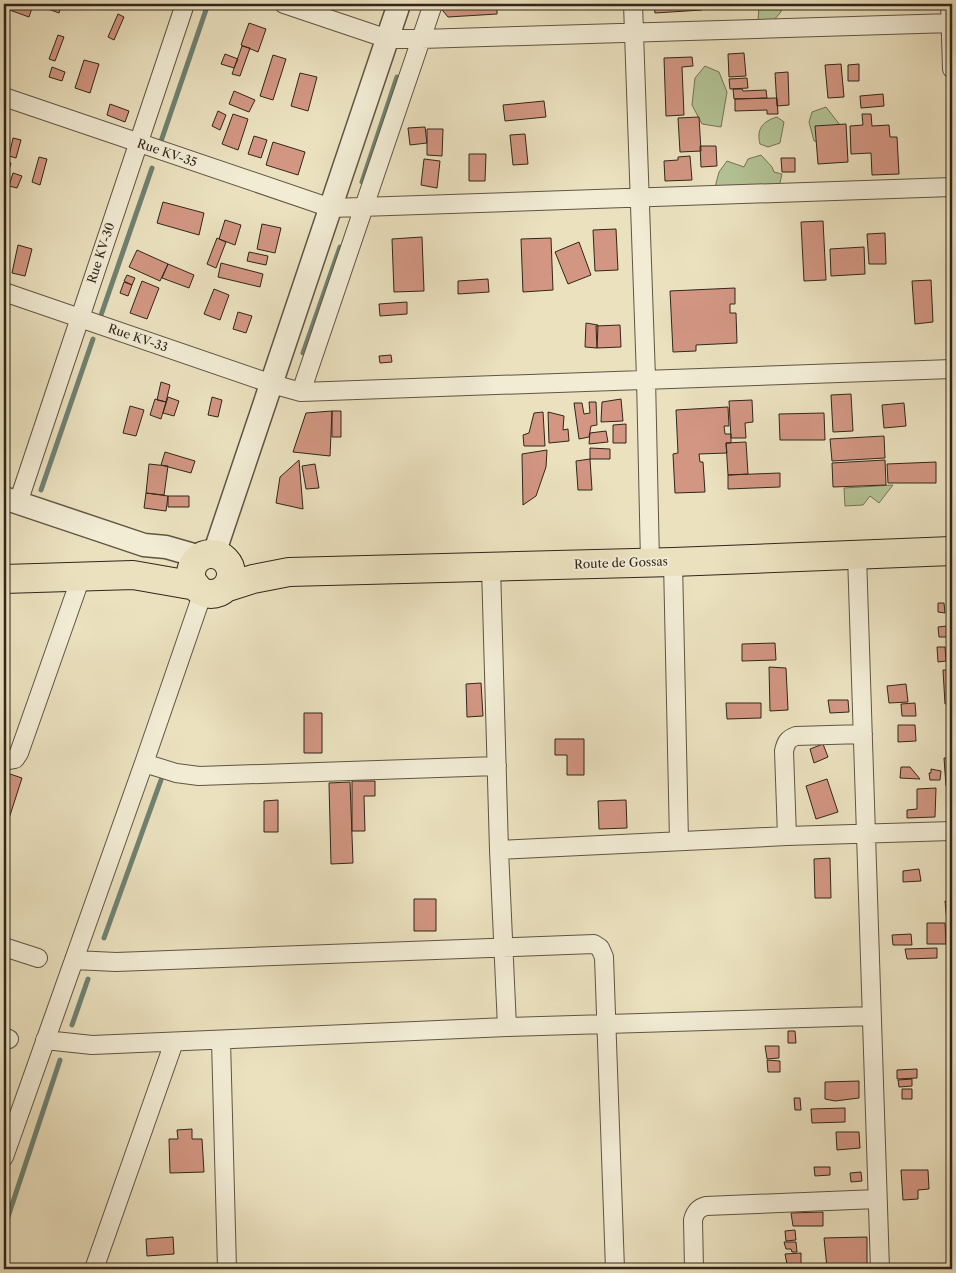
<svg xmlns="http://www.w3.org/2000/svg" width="956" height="1273" font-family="'Libre Caslon Text',serif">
  <rect width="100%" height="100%" fill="#ebe1bf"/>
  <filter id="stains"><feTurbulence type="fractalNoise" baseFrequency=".004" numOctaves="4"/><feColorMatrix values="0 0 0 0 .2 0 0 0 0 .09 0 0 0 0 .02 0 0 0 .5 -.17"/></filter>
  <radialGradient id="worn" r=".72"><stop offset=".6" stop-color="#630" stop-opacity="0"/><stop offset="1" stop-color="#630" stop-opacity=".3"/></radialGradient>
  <!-- green -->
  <path fill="#b3c395" stroke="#727458" d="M 764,4 L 781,4 L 781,12 L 773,21 L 758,20 L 759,8 Z
    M 705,66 L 719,72 L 727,92 L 721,127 L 702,124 L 692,105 L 695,78 Z
    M 826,107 L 840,125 L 830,143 L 814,141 L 809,122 L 812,112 Z
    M 777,117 L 784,122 L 780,143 L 768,147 L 760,144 C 756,129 763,121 777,117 Z
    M 761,155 L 772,167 L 774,172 L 782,174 L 779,187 L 714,191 L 719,172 L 727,161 L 744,167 L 748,159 Z
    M 893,485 L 879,503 L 870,496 L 863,505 L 845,506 L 844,488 Z"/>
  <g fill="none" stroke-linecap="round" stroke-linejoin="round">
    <!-- stream -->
    <path stroke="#6f8172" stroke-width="5" d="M 159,147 L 208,4
      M 362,182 L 397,77
      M 100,318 L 152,168
      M 303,353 L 340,247
      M 41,490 L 93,339
      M 104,938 L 161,780
      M 72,1025 L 88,979
      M 4,1229 L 60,1060"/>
  </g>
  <!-- building -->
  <path fill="#d29682" stroke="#30261a" d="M 4,4 L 21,4 L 32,8 L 29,17 L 4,8 Z
    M 35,4 L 62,4 L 59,13 Z
    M 440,4 L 497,4 L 497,14 L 448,17 L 439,6 Z
    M 654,4 L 701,4 L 702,10 L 655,13 Z
    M 118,14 L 124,17 L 114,40 L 108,37 Z
    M 249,23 L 266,29 L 258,52 L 241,45 Z
    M 58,35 L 64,37 L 55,61 L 49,59 Z
    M 242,46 L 250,48 L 240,76 L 232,74 Z
    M 744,53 L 746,76 L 729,77 L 728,54 Z
    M 225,54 L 238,59 L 234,68 L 221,64 Z
    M 273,55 L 286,59 L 273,100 L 260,96 Z
    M 692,57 L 693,66 L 682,67 L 684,115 L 666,116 L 664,58 Z
    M 84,60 L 99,64 L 90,93 L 75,88 Z
    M 841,64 L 844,97 L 828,98 L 825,65 Z
    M 859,64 L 859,81 L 848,81 L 848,65 Z
    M 52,67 L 65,72 L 62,81 L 49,77 Z
    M 788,72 L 789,105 L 777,106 L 775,73 Z
    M 300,73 L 317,77 L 308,111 L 291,106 Z
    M 747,78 L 748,88 L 730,89 L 729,79 Z
    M 733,89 L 742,89 L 743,91 L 766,90 L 767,98 L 734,99 Z
    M 234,91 L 255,100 L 249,112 L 229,104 Z
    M 883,94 L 884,106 L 861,108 L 860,96 Z
    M 777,98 L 778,114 L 767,114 L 767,110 L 735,111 L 735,99 Z
    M 544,101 L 546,117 L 505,121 L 503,105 Z
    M 110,104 L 129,111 L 125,122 L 107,115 Z
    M 218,111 L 226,115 L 220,130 L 212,126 Z
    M 233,114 L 248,119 L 238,150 L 222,144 Z
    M 862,114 L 871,114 L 872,126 L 889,125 L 890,137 L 897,137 L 899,174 L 872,175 L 871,153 L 851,154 L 850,126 L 863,125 Z
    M 699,117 L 701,151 L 680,152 L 678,118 Z
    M 846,124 L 848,162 L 818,164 L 815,126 Z
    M 425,127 L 427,143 L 410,145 L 408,128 Z
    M 427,129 L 443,129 L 442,156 L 427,155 Z
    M 525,134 L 528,164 L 513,165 L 510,135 Z
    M 254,136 L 267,140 L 261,158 L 248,154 Z
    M 13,138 L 21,140 L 16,158 L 9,156 Z
    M 273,142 L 305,152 L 298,175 L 266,165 Z
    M 700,146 L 716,146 L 717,166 L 701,167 Z
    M 469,154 L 486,154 L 485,181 L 469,181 Z
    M 690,156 L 692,180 L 665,181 L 664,161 L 678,160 L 678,157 Z
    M 39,157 L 47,159 L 40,185 L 32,182 Z
    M 781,158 L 795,158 L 795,172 L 782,172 Z
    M 424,159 L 440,161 L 437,188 L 421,185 Z
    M 4,161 L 11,163 L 8,174 L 4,173 Z
    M 13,173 L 22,176 L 17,188 L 9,186 Z
    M 163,202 L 204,213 L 199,235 L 157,223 Z
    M 225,220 L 241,225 L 235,245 L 219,239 Z
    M 823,221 L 826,280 L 804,281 L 801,222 Z
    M 262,224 L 281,228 L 275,253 L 257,249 Z
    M 616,229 L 618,270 L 595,271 L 593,230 Z
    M 885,233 L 886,264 L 869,264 L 867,234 Z
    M 422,237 L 424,291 L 394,292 L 392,239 Z
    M 217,238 L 226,242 L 216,268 L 207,264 Z
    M 551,238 L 553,290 L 523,292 L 521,239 Z
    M 579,242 L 591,275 L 568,284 L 555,252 Z
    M 18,245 L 32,249 L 25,276 L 12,273 Z
    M 864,247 L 865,274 L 831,276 L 830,249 Z
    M 137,250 L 168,264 L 160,281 L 129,267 Z
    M 249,252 L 268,256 L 266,265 L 247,261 Z
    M 221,263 L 263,274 L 260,287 L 218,277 Z
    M 168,264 L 194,275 L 189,288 L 162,278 Z
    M 127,275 L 135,278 L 132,285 L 124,281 Z
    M 488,279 L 489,292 L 458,294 L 458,281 Z
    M 931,280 L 933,322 L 915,324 L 912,281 Z
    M 142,281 L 159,288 L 147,319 L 130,313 Z
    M 124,282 L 132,285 L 128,296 L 120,293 Z
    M 735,288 L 735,304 L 730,304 L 730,313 L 736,313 L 737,343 L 696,345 L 696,351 L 673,352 L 670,291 Z
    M 214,289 L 229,295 L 220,320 L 204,314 Z
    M 407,302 L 407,314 L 380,316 L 379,304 Z
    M 238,312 L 252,316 L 246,333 L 233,329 Z
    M 586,323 L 598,325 L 597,348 L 585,347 Z
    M 620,325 L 621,347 L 597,348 L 596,326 Z
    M 391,355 L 392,362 L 380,363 L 379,356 Z
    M 161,382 L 170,385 L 166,402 L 157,400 Z
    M 851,394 L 853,431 L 833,432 L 831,395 Z
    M 168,397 L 179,401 L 174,416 L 163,413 Z
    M 212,397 L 222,400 L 218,417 L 208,415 Z
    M 155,399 L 166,402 L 161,419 L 150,415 Z
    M 621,399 L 623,421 L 601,422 L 602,402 Z
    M 752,400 L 753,422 L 745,423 L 746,438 L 731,438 L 729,401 Z
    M 589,402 L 596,402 L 597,425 L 591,426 L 589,437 L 579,439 L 574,403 L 582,403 L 584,414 L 590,413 Z
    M 904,403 L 906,426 L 884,428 L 882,405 Z
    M 130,406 L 144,410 L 136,436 L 123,433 Z
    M 728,407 L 729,426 L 724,426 L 725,434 L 731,434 L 731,443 L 726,443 L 727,453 L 699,454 L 700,462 L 703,462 L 705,492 L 675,493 L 673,454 L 678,453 L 676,410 Z
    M 332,411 L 341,411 L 341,437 L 332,437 Z
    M 332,411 L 330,456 L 293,452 L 306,413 Z
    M 543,412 L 545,446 L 524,446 L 523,435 L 529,433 L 534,413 Z
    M 548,412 L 564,416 L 563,430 L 568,429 L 569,441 L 549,443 Z
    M 824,413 L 825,440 L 780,440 L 779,414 Z
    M 626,424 L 626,443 L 613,443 L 613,425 Z
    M 606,431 L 608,442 L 589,444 L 590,433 Z
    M 884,436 L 885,458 L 832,461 L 830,439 Z
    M 746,442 L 748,474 L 728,475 L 726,443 Z
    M 590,448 L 610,449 L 610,459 L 590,459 Z
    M 547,450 L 546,467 L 536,496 L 523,505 L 522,454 Z
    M 165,452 L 195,461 L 191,473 L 161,465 Z
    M 590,459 L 592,490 L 578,490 L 576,461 Z
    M 299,460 L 303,509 L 276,503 L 280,477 Z
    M 885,460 L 886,485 L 833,487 L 832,463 Z
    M 936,462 L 936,483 L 888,483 L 887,464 Z
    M 149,464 L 168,466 L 164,495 L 146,493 Z
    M 315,464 L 319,488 L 306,489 L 302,466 Z
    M 780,473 L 780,487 L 728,489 L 728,475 Z
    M 146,493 L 168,496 L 166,511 L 144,508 Z
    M 168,496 L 189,496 L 189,507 L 168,507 Z
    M 938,603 L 944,603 L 945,613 L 938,612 Z
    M 947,626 L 948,637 L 939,637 L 938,627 Z
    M 775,643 L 776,660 L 742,661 L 742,644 Z
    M 937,647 L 945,647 L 946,661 L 938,662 Z
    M 769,667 L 786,668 L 788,710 L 770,711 Z
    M 943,670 L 952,670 L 952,703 L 945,704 Z
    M 481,683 L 483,716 L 467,717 L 466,684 Z
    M 906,684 L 908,702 L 889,703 L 887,686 Z
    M 828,700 L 848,700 L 849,712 L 830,713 Z
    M 726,703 L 761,703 L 761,718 L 727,719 Z
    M 915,703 L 916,716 L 902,716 L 901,704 Z
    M 304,713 L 322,713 L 322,753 L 304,753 Z
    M 898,725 L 915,725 L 916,741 L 898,742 Z
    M 555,739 L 584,739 L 584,775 L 567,775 L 567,755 L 555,755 Z
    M 823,744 L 828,757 L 814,763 L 810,749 Z
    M 949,748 L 952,748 L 952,786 L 946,786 L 944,758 L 948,758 Z
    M 901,767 L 910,767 L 920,779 L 900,778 Z
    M 931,769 L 941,771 L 940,780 L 930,780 L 929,773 L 931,773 Z
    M 4,772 L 22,778 L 4,834 Z
    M 827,779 L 838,812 L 816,819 L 806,786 Z
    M 352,781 L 375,781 L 375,796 L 364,796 L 365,831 L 352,831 Z
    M 350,782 L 353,863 L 331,864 L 329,783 Z
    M 936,788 L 935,817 L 907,818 L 907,810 L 917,809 L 917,789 Z
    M 278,800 L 278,832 L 264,832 L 264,801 Z
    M 626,800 L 627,828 L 599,829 L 598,801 Z
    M 830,858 L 831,898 L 815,898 L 814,859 Z
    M 919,869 L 921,881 L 903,882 L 903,871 Z
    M 414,899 L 436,899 L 436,931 L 414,931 Z
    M 945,901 L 952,901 L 952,922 L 947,922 Z
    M 927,923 L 945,923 L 946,944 L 927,944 Z
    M 911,934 L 912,945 L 893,945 L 892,935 Z
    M 937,948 L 937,958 L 907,959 L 905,949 Z
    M 788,1031 L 795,1031 L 796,1043 L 788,1043 Z
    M 765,1046 L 779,1046 L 779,1058 L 767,1059 Z
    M 767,1060 L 780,1061 L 780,1072 L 768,1072 Z
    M 917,1069 L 917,1078 L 897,1079 L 897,1070 Z
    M 912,1079 L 912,1086 L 899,1087 L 898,1080 Z
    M 859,1081 L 859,1098 L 835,1101 L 825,1099 L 825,1082 Z
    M 902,1089 L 912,1089 L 912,1099 L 902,1099 Z
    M 794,1098 L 800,1098 L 801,1110 L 795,1110 Z
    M 845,1108 L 845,1122 L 812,1123 L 811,1109 Z
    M 192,1129 L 192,1139 L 202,1139 L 204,1172 L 170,1173 L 169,1139 L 178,1139 L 177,1130 Z
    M 836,1132 L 859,1132 L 860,1148 L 837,1150 Z
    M 814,1167 L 830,1167 L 830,1175 L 815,1176 Z
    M 901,1170 L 928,1170 L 929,1189 L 918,1190 L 918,1199 L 903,1200 Z
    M 861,1172 L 862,1181 L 851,1182 L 850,1173 Z
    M 823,1212 L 823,1226 L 793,1226 L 791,1213 Z
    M 795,1230 L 796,1240 L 786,1241 L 785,1231 Z
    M 173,1237 L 174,1254 L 147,1256 L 146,1239 Z
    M 867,1237 L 867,1265 L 827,1268 L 824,1238 Z
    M 784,1242 L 796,1242 L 797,1252 L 792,1252 L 791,1249 L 786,1249 Z
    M 801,1253 L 801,1264 L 787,1264 L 785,1254 Z"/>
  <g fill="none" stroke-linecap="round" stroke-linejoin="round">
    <!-- minor casing -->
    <g stroke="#5f5543" stroke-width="20">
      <path id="minor" d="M 284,4 L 388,39 L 421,39 L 952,23
        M 633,4 L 646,378 L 650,562
        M 950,4 L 952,69
        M 4,97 L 331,208 L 952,187
        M 4,292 L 272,384 L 301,392 L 952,369
        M 301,392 L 433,4
        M 18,503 L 185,4
        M 857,555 L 880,1269
        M 673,562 L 679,841
        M 491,567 L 499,850 L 507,1027
        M 4,761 L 15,759 L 19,753 L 81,577
        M 144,763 L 176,773 L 199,776 L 497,766
        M 787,836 L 784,751 C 786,742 788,739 796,736 L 863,734
        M 499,850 L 787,836 L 952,831
        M 4,947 L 38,958
        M 74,960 L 116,962 L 594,944 L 600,948 L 604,957 L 615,1269
        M 4,1037 L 9,1039
        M 45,1040 L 92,1045 L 507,1027 L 872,1016
        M 221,1040 L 227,1269
        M 4,1157 L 144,763 L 203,592
        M 94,1269 L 174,1042
        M 694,1269 L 693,1220 C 695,1212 698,1208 706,1206 L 877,1199"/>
    </g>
    <!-- tertiary casing -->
    <g stroke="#5f5543" stroke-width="25">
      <path id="tertiary" d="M 4,498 L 144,545 L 166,547 L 201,557
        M 214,554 L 399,4"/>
    </g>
    <!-- primary casing -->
    <g stroke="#30261a" stroke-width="30">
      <path id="primary" d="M191 574a20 20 0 1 1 40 0a20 20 0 1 1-40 0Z
        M 4,579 L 133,575 L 196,586
        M 225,588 L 253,579 L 289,572 L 673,562 L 952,551"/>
    </g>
    <!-- minor -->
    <use href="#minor" stroke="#f2ecd5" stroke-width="18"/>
    <!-- tertiary -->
    <use href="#tertiary" stroke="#f2ecd5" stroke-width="22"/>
    <!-- primary -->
    <use href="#primary" stroke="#ebe1bf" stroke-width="28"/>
  </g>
  <g text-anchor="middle" stroke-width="4" stroke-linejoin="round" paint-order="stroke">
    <!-- street labels -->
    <g font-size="12" fill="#30261a" stroke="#f2ecd5">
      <text transform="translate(167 153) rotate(19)" y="4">Rue KV-35</text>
      <text transform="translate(101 253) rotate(-72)" y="4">Rue KV-30</text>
      <text transform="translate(138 338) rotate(19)" y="4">Rue KV-33</text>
      <text transform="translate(621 563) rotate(-2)" y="4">Route de Gossas</text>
    </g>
  </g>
  <!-- margin -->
  <rect width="956" height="1273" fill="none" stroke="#ebe1bf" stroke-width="20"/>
  <rect x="5" y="5" width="946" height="1263" fill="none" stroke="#30261a" stroke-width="2.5"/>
  <rect x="10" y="10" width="936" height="1253" fill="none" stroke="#30261a"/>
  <rect width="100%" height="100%" filter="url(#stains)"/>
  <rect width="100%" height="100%" fill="url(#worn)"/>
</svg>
